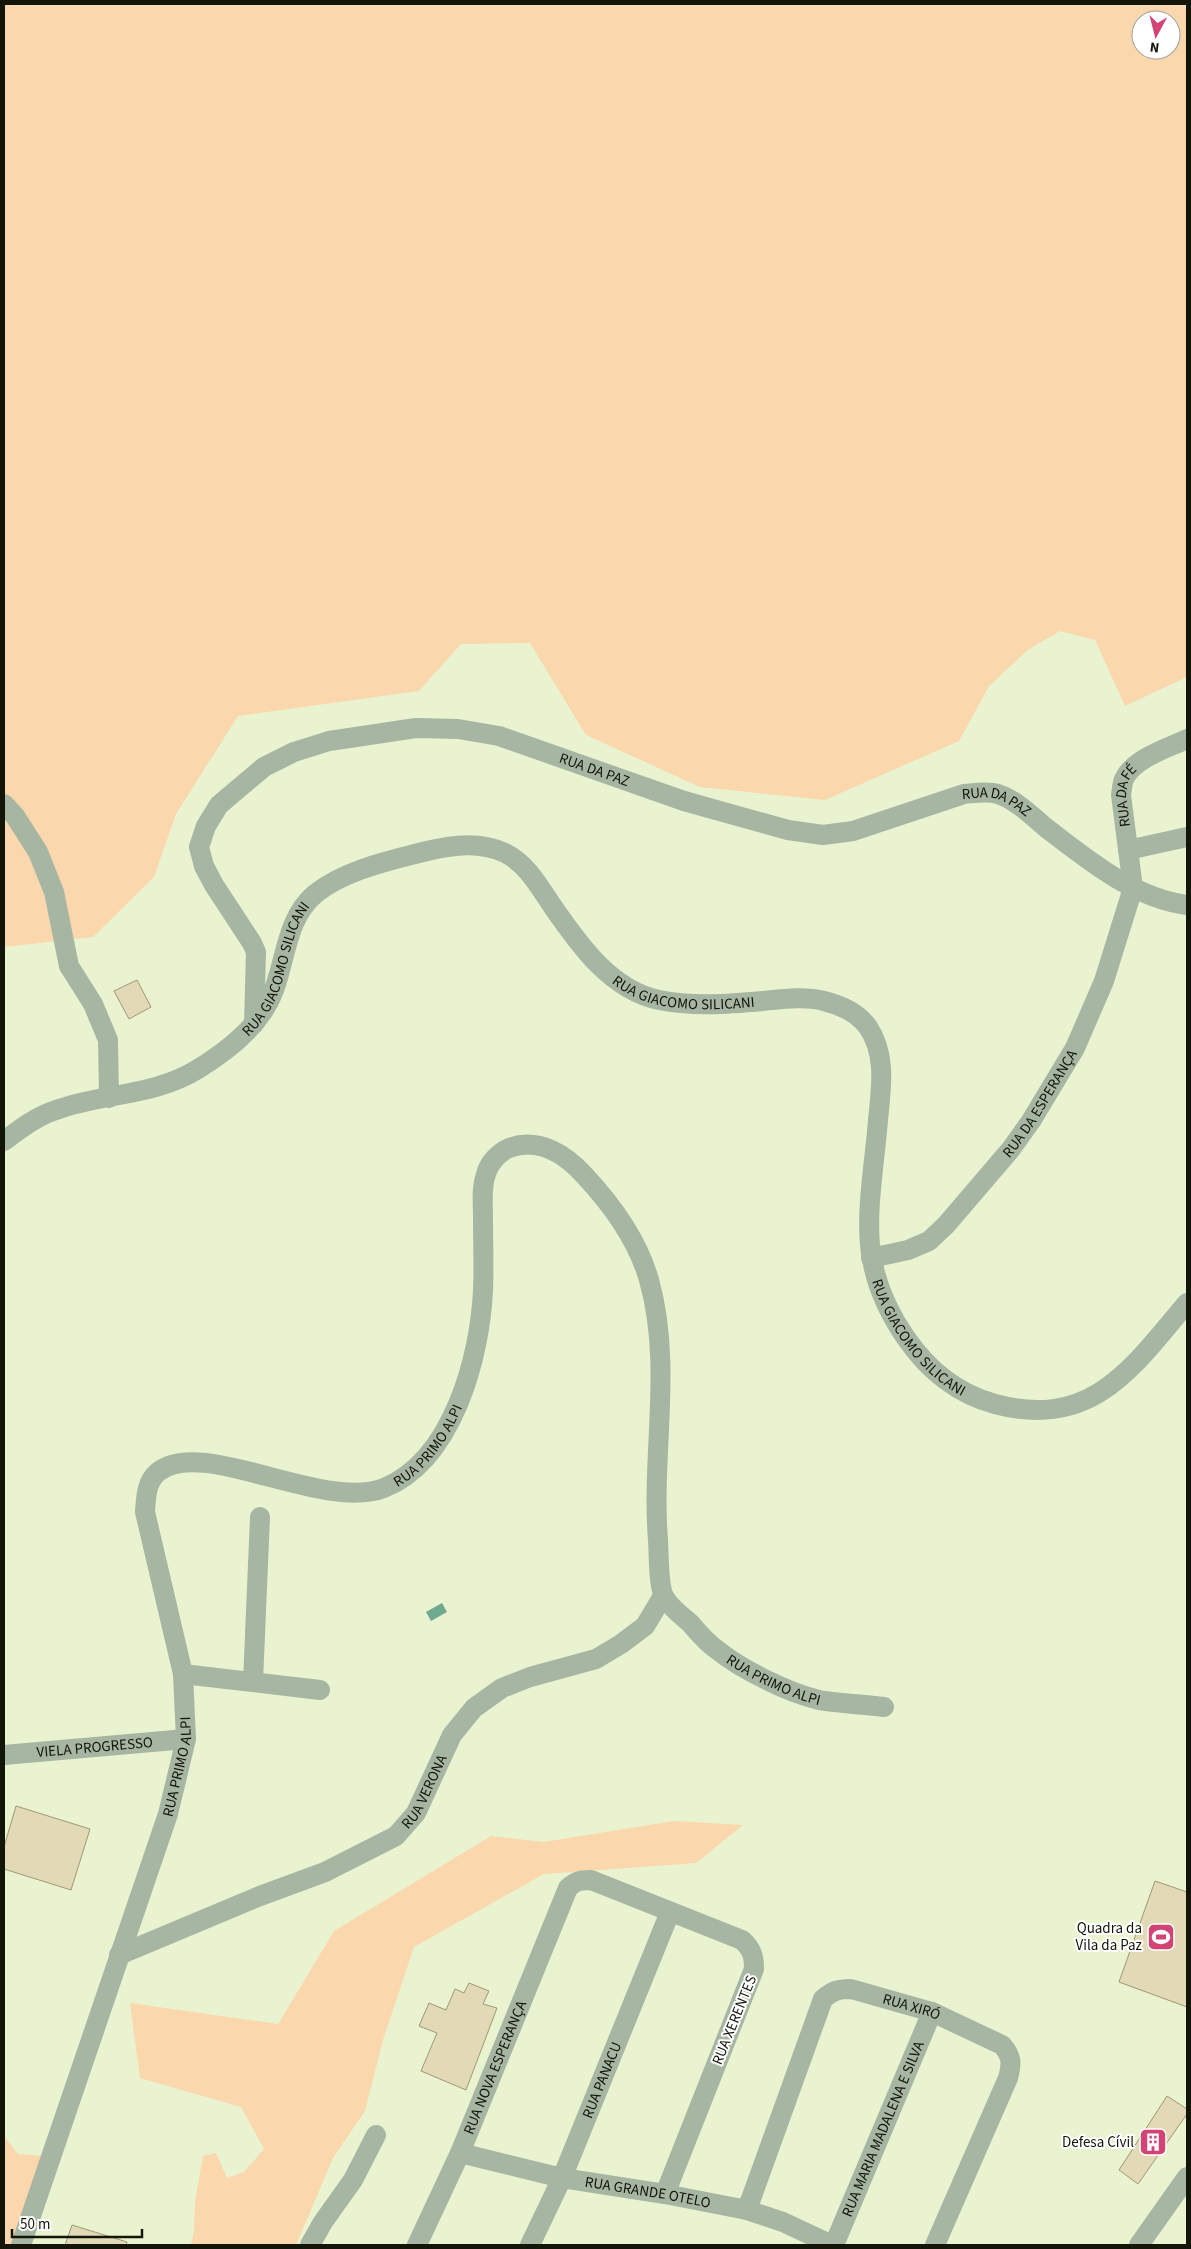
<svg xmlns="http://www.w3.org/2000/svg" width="1191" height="2249" font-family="'Source Sans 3',sans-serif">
  <rect width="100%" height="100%" fill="#eaf3cf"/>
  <!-- green -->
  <path fill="#fad7ac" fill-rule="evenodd" d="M 4,4 L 1187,4 L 1187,677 L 1125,706 L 1095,640 L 1060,631 L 1029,649 L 989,686 L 959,741 L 825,800 L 700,787 L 586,735 L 530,643 L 461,644 L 419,691 L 238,716 L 176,814 L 154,877 L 93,937 L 4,947 ZM 1141,20 L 1171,20 L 1171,50 L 1141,50 Z
    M 674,1821 L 743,1825 L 696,1863 L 544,1874 L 414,1947 L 383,2040 L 365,2111 L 333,2158 L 296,2245 L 191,2245 L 194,2231 L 195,2201 L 203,2156 L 216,2153 L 227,2178 L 244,2172 L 264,2149 L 241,2107 L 140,2078 L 130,2003 L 278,2024 L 334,1931 L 491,1836 L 544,1842 Z
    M 4,2136 L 18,2154 L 43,2156 L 16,2245 L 4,2245 Z"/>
  <!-- water -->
  <path fill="#6fa98f" d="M 442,1603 L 447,1612 L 431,1621 L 426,1612 Z"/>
  <!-- building -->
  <path fill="#e2dab6" stroke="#9f9775" d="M 137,980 L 151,1007 L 129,1019 L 114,991 Z
    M 16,1806 L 90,1829 L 71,1890 L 4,1869 L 4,1847 Z
    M 1155,1881 L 1187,1892 L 1187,2007 L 1119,1982 Z
    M 469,1983 L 489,1991 L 483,2004 L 497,2008 L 466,2090 L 421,2071 L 437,2033 L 419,2026 L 429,2003 L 446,2010 L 455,1989 L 464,1993 Z
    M 1167,2096 L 1187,2109 L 1187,2114 L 1138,2184 L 1119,2170 Z
    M 72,2225 L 127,2242 L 126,2245 L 65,2245 Z"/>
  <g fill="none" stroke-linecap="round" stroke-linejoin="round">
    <!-- minor -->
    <g stroke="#a6b6a3" stroke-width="20">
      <path d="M 4,804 L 15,816 L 38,852 L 54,892 L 69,966 L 93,1004 L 108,1040 L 109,1098"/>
      <path d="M 1128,850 L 1187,837"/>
      <path id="s1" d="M 254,1024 L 256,952 L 252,943 L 214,885 L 204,866 L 199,847 L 206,826 L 219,805 L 264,767 L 294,752 L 329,741 L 416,728 L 458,729 L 499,736 L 684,801 L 788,830 L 823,835 L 853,831 L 964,794 C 976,793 987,791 998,794 C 1016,800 1031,815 1045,827 C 1087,859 1133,898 1187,905"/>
      <path id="s2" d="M 4,1141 C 20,1129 37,1116 56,1110 C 102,1093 155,1096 198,1069 C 224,1053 252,1032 267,1005 C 287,970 282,922 315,894 C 341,873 379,863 411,855 C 442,847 475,839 505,853 C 526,863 539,886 551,904 C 578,943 610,990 659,1000 C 693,1007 729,1004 763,1001 C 783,999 805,996 824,1001 C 840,1005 858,1013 868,1027 C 887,1055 881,1089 878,1120 C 875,1162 864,1218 872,1259 C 877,1288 890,1315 906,1338 C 928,1370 958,1394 995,1404 C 1092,1430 1132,1368 1187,1303"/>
      <path id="s3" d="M 871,1258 L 908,1250 L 929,1241 L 946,1225 L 1011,1149 L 1031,1121 L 1075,1048 L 1104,981 L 1133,888 L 1121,795 C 1122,790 1122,784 1124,779 C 1134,758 1168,748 1187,739"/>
      <path d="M 183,1674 L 320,1690"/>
      <path d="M 253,1682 L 260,1517"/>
      <path id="s4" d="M 4,1755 L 186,1739"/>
      <path id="s5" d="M 119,1955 L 260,1896 L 325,1872 L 396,1836 L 416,1813 L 452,1735 L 474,1708 L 502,1688 L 530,1677 L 596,1659 L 621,1644 L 645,1626 L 663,1596"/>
      <path id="s6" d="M 460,2153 L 562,2178 L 665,2194 L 747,2210 L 783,2222 L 832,2245"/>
      <path id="s7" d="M 747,2210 L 823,1999 C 832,1991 838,1989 851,1989 L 932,2012 L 1002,2045 C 1012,2056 1012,2063 1008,2078 L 935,2245"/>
      <path id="s8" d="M 21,2245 L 168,1814 L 186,1739 L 183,1674 L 145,1512 C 146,1498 146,1482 158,1472 C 201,1436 323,1512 384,1488 C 453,1460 480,1357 483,1290 C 484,1266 483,1241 483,1217 C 483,1203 481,1188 486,1174 C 489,1163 498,1153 509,1148 C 539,1137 566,1155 585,1176 C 613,1206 638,1241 649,1280 C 673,1365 651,1454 658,1540 C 659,1554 658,1588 665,1598 C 670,1607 682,1616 690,1623 C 698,1632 706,1642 716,1649 C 742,1670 787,1692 819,1700 C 840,1704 863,1704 884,1707"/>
      <path d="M 310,2245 L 323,2222 L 353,2180 L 376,2135"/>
      <path id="s9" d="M 417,2245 L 460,2153 L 568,1888 C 576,1881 580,1880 591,1880 L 742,1940 C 752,1949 754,1956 754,1969 L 665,2194"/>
      <path id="s10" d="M 530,2245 L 562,2178 L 670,1912"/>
      <path id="s11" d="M 834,2245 L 932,2012"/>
      <path d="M 1139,2245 L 1187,2177"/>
    </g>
  </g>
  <!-- icons -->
  <defs>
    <g id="stadium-square" transform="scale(1.4375)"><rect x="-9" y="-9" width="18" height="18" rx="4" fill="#d14473" stroke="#fff"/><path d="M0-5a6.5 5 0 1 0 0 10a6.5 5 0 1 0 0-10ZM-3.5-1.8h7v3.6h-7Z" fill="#fff"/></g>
    <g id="building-square" transform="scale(1.4375)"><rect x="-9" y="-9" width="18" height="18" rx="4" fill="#d14473" stroke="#fff"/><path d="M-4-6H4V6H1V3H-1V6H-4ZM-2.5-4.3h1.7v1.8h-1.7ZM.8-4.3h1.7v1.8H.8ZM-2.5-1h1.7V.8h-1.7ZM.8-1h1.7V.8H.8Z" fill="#fff"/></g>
  </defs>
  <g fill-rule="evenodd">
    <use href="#stadium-square" x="1161" y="1937"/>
    <use href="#building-square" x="1153" y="2142"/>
  </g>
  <g text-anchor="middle" stroke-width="4" stroke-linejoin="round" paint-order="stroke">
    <!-- street labels -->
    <g font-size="15" fill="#121508" stroke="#fff">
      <text dy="5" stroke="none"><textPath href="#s1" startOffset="641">RUA DA PAZ</textPath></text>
      <text dy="5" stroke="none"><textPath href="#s3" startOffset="568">RUA DA FÉ</textPath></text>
      <text dy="5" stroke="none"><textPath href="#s1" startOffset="1061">RUA DA PAZ</textPath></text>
      <text dy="5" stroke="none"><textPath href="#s2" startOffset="341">RUA GIACOMO SILICANI</textPath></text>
      <text dy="5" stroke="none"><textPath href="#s2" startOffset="868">RUA GIACOMO SILICANI</textPath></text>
      <text dy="5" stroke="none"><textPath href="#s3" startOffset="238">RUA DA ESPERANÇA</textPath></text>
      <text dy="5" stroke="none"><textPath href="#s2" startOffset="1392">RUA GIACOMO SILICANI</textPath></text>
      <text dy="5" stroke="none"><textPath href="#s8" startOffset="1102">RUA PRIMO ALPI</textPath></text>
      <text dy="5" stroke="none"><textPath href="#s8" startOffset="2091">RUA PRIMO ALPI</textPath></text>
      <text dy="5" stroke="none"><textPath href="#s4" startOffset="91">VIELA PROGRESSO</textPath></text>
      <text dy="5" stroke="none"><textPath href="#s8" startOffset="504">RUA PRIMO ALPI</textPath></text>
      <text dy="5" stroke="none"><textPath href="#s5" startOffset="355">RUA VERONA</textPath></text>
      <text dy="5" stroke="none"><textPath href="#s7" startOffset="318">RUA XIRÓ</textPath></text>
      <text transform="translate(734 2020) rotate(-68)" y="5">RUA XERENTES</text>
      <text dy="5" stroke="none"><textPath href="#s9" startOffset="194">RUA NOVA ESPERANÇA</textPath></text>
      <text dy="5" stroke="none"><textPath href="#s10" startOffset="180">RUA PANACU</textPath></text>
      <text dy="5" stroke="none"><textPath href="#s11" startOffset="126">RUA MARIA MADALENA E SILVA</textPath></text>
      <text dy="5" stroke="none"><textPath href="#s6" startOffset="192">RUA GRANDE OTELO</textPath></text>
    </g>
    <!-- poi labels -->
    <g font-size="15" fill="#121508" stroke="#fff" text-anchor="end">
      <text x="1142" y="1933">Quadra da<tspan x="1142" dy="17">Vila da Paz</tspan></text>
      <text x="1134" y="2147">Defesa Cívil</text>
    </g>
  </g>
  <!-- border -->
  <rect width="1191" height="2249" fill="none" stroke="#121508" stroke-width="10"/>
  <!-- north arrow -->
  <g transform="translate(1156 35) rotate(187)"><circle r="24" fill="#ffffff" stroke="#a0a19c"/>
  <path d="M0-4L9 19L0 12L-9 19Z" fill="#d14473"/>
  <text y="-8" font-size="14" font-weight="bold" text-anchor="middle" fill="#121508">N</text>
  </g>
  <!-- scale -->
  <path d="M12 2229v8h130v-8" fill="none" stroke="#121508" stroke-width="2.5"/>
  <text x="20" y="2229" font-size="15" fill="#121508" stroke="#ffffff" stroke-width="4" paint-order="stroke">50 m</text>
</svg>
